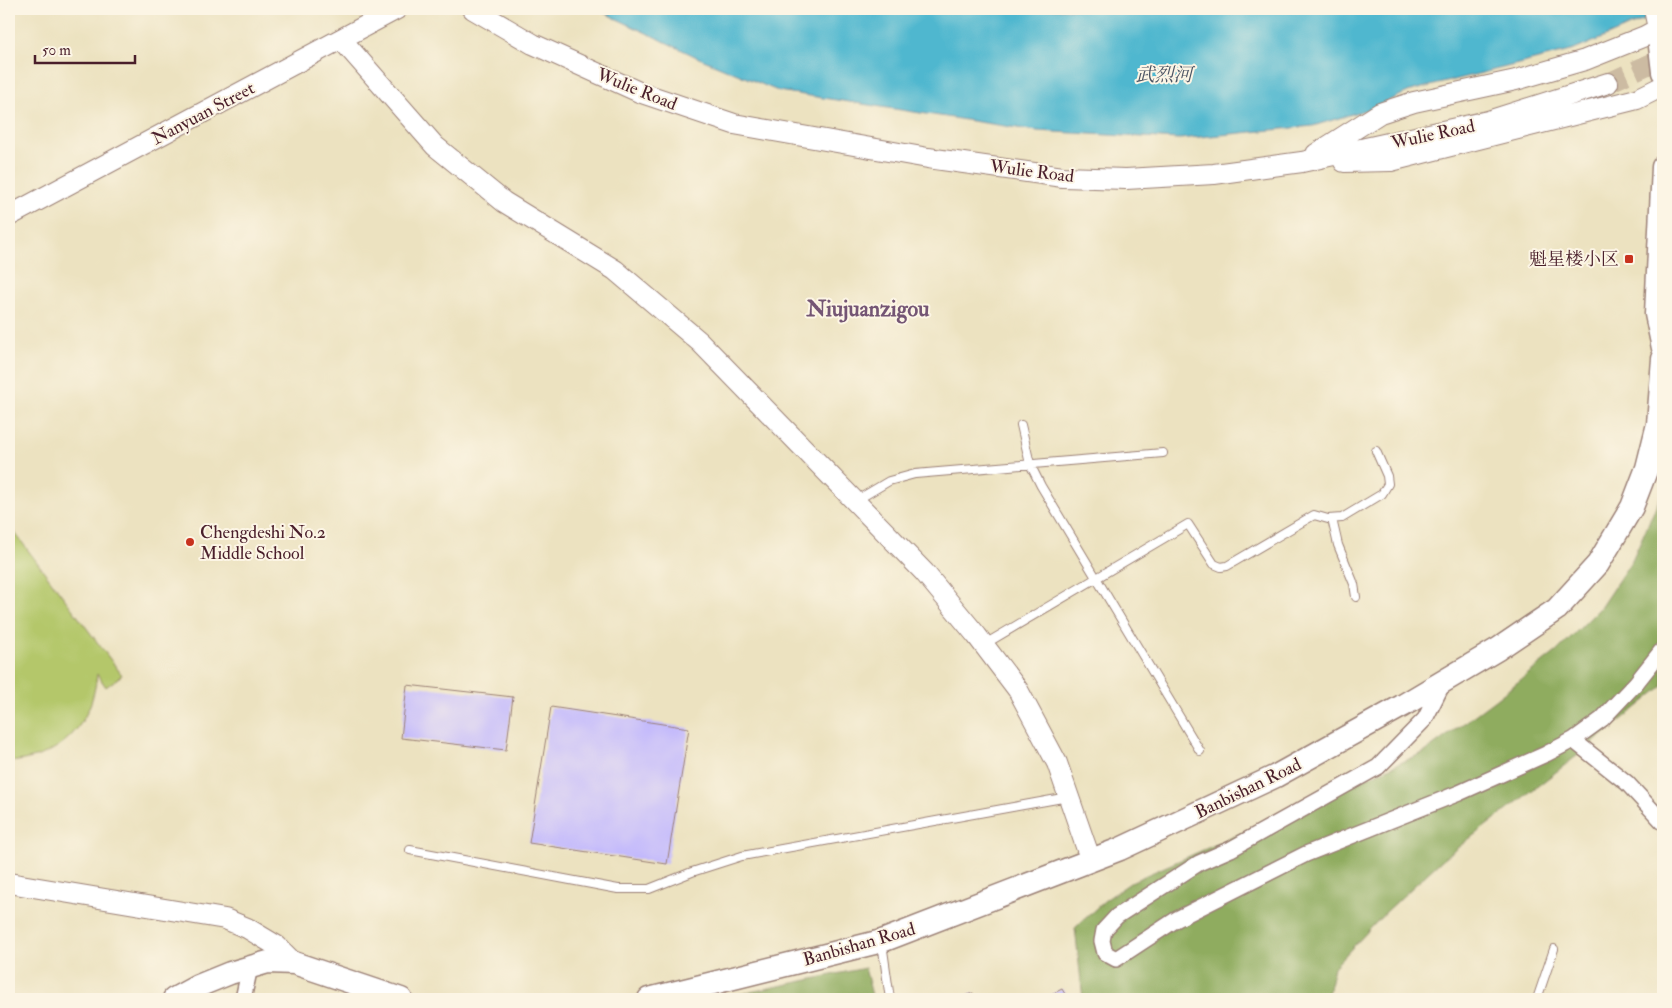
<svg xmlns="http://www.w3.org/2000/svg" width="1672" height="1008" font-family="'IM FELL Double Pica','Noto Serif SC',serif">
  <rect width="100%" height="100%" fill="#fcf5e5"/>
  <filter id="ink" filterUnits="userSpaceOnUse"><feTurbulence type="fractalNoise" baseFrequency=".02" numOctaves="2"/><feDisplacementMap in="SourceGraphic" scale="10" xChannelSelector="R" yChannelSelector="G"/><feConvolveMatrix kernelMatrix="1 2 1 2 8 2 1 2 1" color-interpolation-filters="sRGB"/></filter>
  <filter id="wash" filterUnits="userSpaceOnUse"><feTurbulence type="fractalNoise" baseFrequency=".0096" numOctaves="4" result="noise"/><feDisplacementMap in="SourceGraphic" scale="20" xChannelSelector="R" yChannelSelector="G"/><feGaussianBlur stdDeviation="1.12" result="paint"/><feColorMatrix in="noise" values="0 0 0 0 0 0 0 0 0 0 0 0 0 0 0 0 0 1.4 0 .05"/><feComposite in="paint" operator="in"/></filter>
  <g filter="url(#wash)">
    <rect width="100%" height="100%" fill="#ece2c0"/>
    <!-- green -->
    <path fill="#b4c76b" stroke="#7f734b" d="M 9,525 L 122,675 L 106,687 L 97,674 C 92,726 61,758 9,762 Z"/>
    <!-- forest -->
    <path fill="#8fac5f" stroke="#6c6645" d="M 1663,491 L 1663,686 L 1578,755 L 1443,859 L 1387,911 L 1334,967 L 1327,999 L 1083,999 L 1075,928 L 1104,901 L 1133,881 L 1425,752 L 1495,700 L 1556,652 L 1600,608 L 1632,560 Z
      M 865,968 L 873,999 L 717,999 Z"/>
    <!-- water -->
    <path fill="#50b7cf" stroke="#4d6b7d" d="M 596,9 L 1663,9 L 1663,12 L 1574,50 L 1410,91 L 1372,108 L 1313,126 L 1179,139 L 1037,131 L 778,91 L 699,58 Z"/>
    <g id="blocks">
      <!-- building -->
      <path fill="#c3b9fc" d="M 407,685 L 513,697 L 506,750 L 401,738 Z
        M 551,707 L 689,728 L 667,864 L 529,843 Z
        M 1062,989 L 1068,999 L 1042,999 Z
        M 973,993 L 976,999 L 956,999 Z"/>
    </g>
  </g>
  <g filter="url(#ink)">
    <use href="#blocks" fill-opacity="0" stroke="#9b8076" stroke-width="1"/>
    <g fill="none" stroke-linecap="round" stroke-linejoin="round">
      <!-- secondary-tunnel -->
      <path stroke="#ccbba2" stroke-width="20" stroke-dasharray="20 10" stroke-linecap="butt" d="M 1608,83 L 1663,58"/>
      <!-- lane casing -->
      <g stroke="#9b8076" stroke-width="10">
        <path id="lane" d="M 1021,425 L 1030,464 L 1041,486 L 1200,751
          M 857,500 L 889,481 L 915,474 L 1163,453
          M 1332,519 L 1338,545 L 1354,584 L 1356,597
          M 985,644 L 1188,524 L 1214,564 L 1221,567 L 1227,566 L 1314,515 L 1328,519 L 1342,518 L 1382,494 L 1388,484 L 1387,476 L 1376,451
          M 410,850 L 618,889 L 649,889 L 692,872 L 742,856 L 1068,797
          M 882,943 L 890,999
          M 1537,999 L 1554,949"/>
      </g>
      <!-- street casing -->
      <g stroke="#9b8076" stroke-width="18">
        <path id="street" d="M 1443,683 L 1425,719 L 1378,767 L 1231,849 L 1199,863 L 1117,916 L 1104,930 L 1102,941 L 1105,953 L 1116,959 L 1177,919 L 1306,854 L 1459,793 L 1546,754 L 1573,740 L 1602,719 L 1636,683 L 1663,649
          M 1573,740 L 1627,783 L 1663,822
          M 243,999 L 250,967"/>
      </g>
      <!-- secondary casing -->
      <g stroke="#9b8076" stroke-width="22">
        <path id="secondary" d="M 473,9 L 533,44 L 639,92 L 734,124 L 928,158 L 1063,177 L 1126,179 L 1214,174 L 1302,162 L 1488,121 L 1608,83
          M 341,39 L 435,146 L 504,202 L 615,270 L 700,342 L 924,572 L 977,636 L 1018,690 L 1057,763 L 1091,861
          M 1316,154 L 1380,113 L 1414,102 L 1516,80 L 1585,60 L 1645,36 L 1658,29 L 1654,9
          M 1344,162 L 1391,161 L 1637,99 L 1663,86
          M 9,216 L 397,9
          M 9,883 L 225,919 L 247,928 L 277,946 L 294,963"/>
      </g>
      <!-- primary casing -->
      <g stroke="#9b8076" stroke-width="25">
        <path id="primary" d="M 1663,26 L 1658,29 L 1663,72
          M 1663,167 L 1656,314 L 1663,348
          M 174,999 L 198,986 L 230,973 L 268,962 L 294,963 L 401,999
          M 649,999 L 882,941 L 1120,849 L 1276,776 L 1402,706 L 1498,649 L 1557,609 L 1598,564 L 1632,507 L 1647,468 L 1658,424 L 1663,359"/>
      </g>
      <!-- lane -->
      <use href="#lane" stroke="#fff" stroke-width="8"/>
      <!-- street -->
      <use href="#street" stroke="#fff" stroke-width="15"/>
      <!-- secondary -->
      <use href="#secondary" stroke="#fff" stroke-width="20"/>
      <!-- primary -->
      <use href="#primary" stroke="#fff" stroke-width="22"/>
    </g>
  </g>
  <!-- markers -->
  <g fill="#c8321e" stroke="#fcf5e5" stroke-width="2">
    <rect x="1624" y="254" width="10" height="10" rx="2.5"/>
    <circle cx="190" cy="542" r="5"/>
  </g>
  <g text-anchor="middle" stroke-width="4" stroke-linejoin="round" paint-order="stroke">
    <!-- street labels -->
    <g font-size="18" fill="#4a1f2b" stroke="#fcf5e5">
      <text transform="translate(637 89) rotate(22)" y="6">Wulie Road</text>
      <text transform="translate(203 113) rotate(-28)" y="6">Nanyuan Street</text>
      <text transform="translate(1433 134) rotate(-12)" y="6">Wulie Road</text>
      <text transform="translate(1032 171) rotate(7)" y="6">Wulie Road</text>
      <text transform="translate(1248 788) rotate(-26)" y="6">Banbishan Road</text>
      <text transform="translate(859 944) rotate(-16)" y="6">Banbishan Road</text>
    </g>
    <!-- poi labels -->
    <g font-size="18" fill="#4a1f2b" stroke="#fcf5e5" text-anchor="end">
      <text x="1619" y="265">魁星楼小区</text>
      <text x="200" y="538" text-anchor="start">Chengdeshi No.2<tspan x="200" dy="21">Middle School</tspan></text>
    </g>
    <!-- water labels -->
    <g font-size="19" font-style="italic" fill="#4c5464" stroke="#fcf5e5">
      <text x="1164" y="81">武烈河</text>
    </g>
    <!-- district labels -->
    <g font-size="22" font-weight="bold" fill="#745574" stroke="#fcf5e5">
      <text x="868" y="316">Niujuanzigou</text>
    </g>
  </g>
  <!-- margin -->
  <rect width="1672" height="1008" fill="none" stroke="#fcf5e5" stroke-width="30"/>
  <!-- scale -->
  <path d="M35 55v8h100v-8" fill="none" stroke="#4a1f2b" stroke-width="2.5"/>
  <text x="42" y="55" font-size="15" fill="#4a1f2b" stroke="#fcf5e5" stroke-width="4" paint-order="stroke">50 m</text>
</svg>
